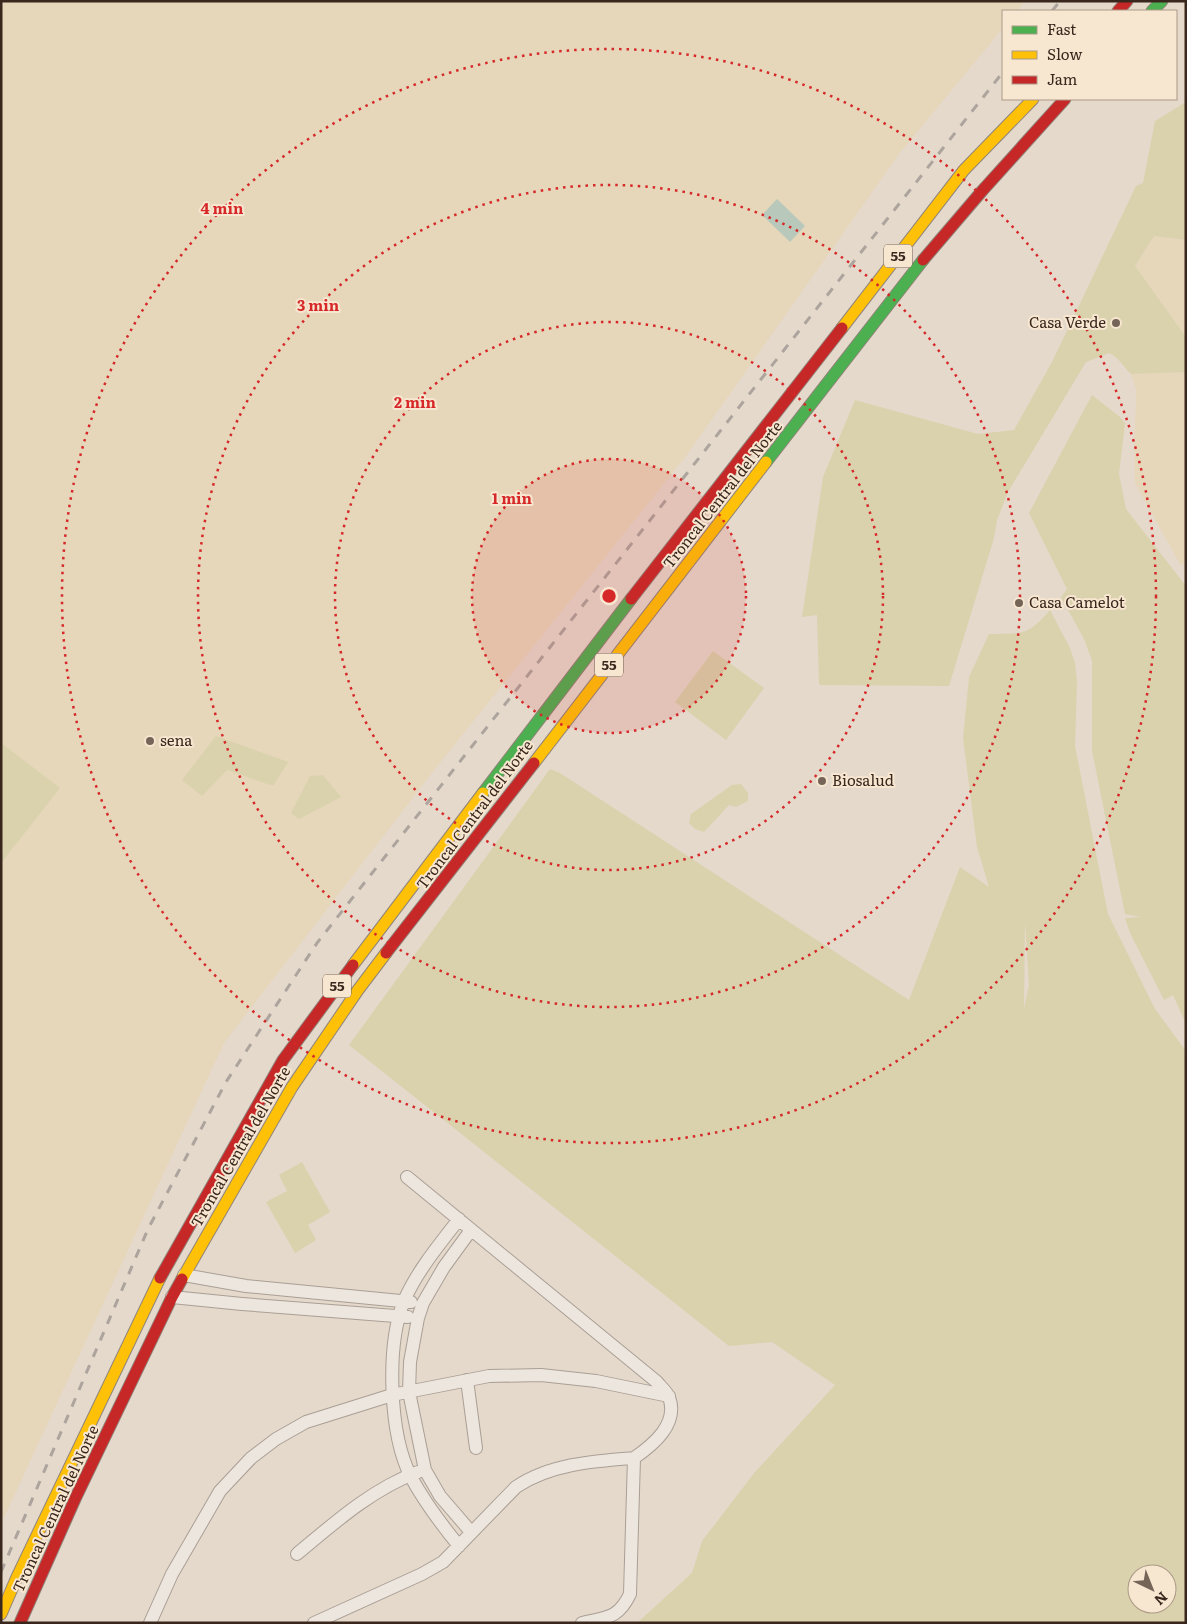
<svg xmlns="http://www.w3.org/2000/svg" width="1187" height="1624" font-family="Literata,serif">
  <rect width="100%" height="100%" fill="#e5d9cb"/>
  <!-- farmland -->
  <path fill="#e6d6ba" d="M 1,1 L 1025,1 L 1017,11 L 1003,11 L 1003,28 L 899,154 L 686,456 L 435,769 L 224,1043 L 1,1524 Z
    M 1154,236 L 1186,240 L 1186,337 L 1135,266 Z
    M 1186,372 L 1186,565 L 1180,564 L 1135,483 L 1134,440 L 1136,405 L 1136,389 L 1131,374 Z"/>
  <!-- green -->
  <path fill="#d9d2ad" fill-rule="evenodd" d="M 1186,102 L 1186,240 L 1154,236 L 1135,266 L 1186,337 L 1186,372 L 1131,374 C 1123,367 1119,357 1109,353 L 1086,362 L 1008,492 L 997,520 L 994,538 L 949,686 L 819,685 L 817,615 L 802,617 L 823,477 L 855,400 L 978,434 L 1014,430 L 1053,360 L 1136,186 L 1143,183 L 1155,121 Z
    M 1092,395 L 1120,417 L 1125,423 L 1119,474 L 1126,509 L 1186,586 L 1186,1024 L 1173,995 L 1164,1000 L 1130,933 L 1125,918 L 1141,917 L 1125,914 L 1092,751 L 1092,661 L 1084,639 L 1061,597 L 1067,589 L 1029,513 Z
    M 1050,610 L 1070,648 L 1075,663 L 1077,683 L 1075,746 L 1108,914 L 1155,1009 L 1186,1051 L 1186,1623 L 637,1623 L 692,1573 L 702,1541 L 755,1472 L 835,1385 L 772,1342 L 729,1346 L 349,1045 L 550,769 L 560,773 L 909,1000 L 960,867 L 989,887 L 977,847 L 963,738 L 969,677 L 989,634 C 1022,633 1027,637 1050,610 ZM 1025,920 L 1029,986 L 1024,1008 ZM 1137,1574 L 1167,1574 L 1167,1604 L 1137,1604 Z
    M 713,651 L 764,688 L 726,740 L 675,702 Z
    M 216,736 L 288,762 L 273,786 L 227,770 L 202,796 L 182,780 Z
    M 1,743 L 60,788 L 1,863 Z
    M 323,775 L 341,797 L 299,819 L 291,813 L 310,776 Z
    M 741,784 L 748,793 L 748,801 L 736,807 L 729,805 L 704,832 L 695,829 L 689,823 L 691,814 L 732,785 Z
    M 302,1162 L 330,1212 L 308,1225 L 316,1240 L 295,1253 L 266,1202 L 287,1191 L 279,1175 Z"/>
  <!-- water -->
  <path fill="#b8c9bb" d="M 777,199 L 805,226 L 790,242 L 762,215 Z"/>
  <g fill="none" stroke-linecap="round" stroke-linejoin="round">
    <!-- street casing -->
    <g stroke="#aa9f95" stroke-width="14">
      <path id="street" d="M 407,1177 L 657,1382 C 660,1386 667,1392 669,1397 C 679,1424 653,1445 634,1458 L 630,1594 C 618,1619 607,1617 582,1623
        M 459,1219 C 439,1245 417,1271 404,1301 C 386,1346 389,1434 411,1477 C 425,1503 441,1524 459,1546
        M 184,1275 L 246,1286 L 411,1302
        M 172,1297 L 242,1304 L 408,1317
        M 467,1380 L 476,1448
        M 471,1532 L 440,1496 L 425,1470 L 409,1392 L 410,1362 L 418,1318 L 423,1303 L 444,1267 L 471,1230
        M 297,1554 C 334,1523 372,1489 418,1472
        M 150,1623 L 172,1574 L 220,1491 L 251,1458 L 276,1439 L 306,1422 L 392,1395 L 489,1376 L 541,1375 L 596,1381 L 669,1396
        M 314,1623 L 422,1574 L 443,1562 L 516,1487 C 550,1464 594,1461 634,1458"/>
    </g>
    <!-- fast casing -->
    <g stroke="#90847b" stroke-width="13">
      <path id="fast" d="M 1152,11 L 1162,1
        M 766,462 L 923,260
        M 483,793 L 631,599"/>
    </g>
    <!-- slow casing -->
    <g stroke="#90847b" stroke-width="13">
      <path id="slow" d="M 842,328 L 964,170 L 1033,99
        M 534,763 L 766,462
        M 353,965 L 483,793
        M 182,1279 L 292,1087 L 358,990 L 386,953
        M 1,1614 L 17,1577 L 160,1278"/>
    </g>
    <!-- jam casing -->
    <g stroke="#90847b" stroke-width="13">
      <path id="jam" d="M 1118,11 L 1127,1
        M 923,260 L 982,191 L 1065,99
        M 631,599 L 842,328
        M 386,953 L 534,763
        M 160,1278 L 283,1060 L 353,965
        M 20,1623 L 75,1499 L 172,1297 L 182,1279"/>
    </g>
    <!-- street -->
    <use href="#street" stroke="#ede6de" stroke-width="12"/>
    <!-- fast -->
    <use href="#fast" stroke="#4caf50" stroke-width="11"/>
    <!-- slow -->
    <use href="#slow" stroke="#ffc107" stroke-width="11"/>
    <!-- jam -->
    <use href="#jam" stroke="#c62828" stroke-width="11"/>
    <!-- rail -->
    <path stroke="#aca49d" stroke-width="3" stroke-dasharray="9 9" stroke-linecap="butt" d="M 1052,11 L 1060,1
      M 1,1572 L 148,1229 L 226,1082 L 317,943 L 1003,72"/>
  </g>
  <!-- distance rings -->
  <circle cx="609" cy="596" r="137" fill="#d62828" fill-opacity=".12"/>
  <g fill="none" stroke="#d62828" stroke-width="2.5" stroke-dasharray="2.5 5">
    <circle cx="609" cy="596" r="137"/>
    <circle cx="609" cy="596" r="274"/>
    <circle cx="609" cy="596" r="411"/>
    <circle cx="609" cy="596" r="547"/>
  </g>
  <!-- markers -->
  <g fill="#756559" stroke="#f7e6d0" stroke-width="2">
    <circle cx="1116" cy="323" r="5"/>
    <circle cx="1019" cy="603" r="5"/>
    <circle cx="150" cy="741" r="5"/>
    <circle cx="822" cy="781" r="5"/>
  </g>
  <g text-anchor="middle" stroke-width="4" stroke-linejoin="round" paint-order="stroke">
    <!-- shield labels -->
    <g fill="#f7e6d0" stroke="#726052" stroke-width="1">
      <rect x="884" y="244.5" width="28" height="23" rx="4"/>
      <rect x="595" y="653.5" width="28" height="23" rx="4"/>
      <rect x="323" y="974.5" width="28" height="23" rx="4"/>
    </g>
    <g font-size="14" font-weight="bold" fill="#39261c">
      <text x="898" y="261">55</text>
      <text x="609" y="670">55</text>
      <text x="337" y="991">55</text>
    </g>
    <!-- poi labels -->
    <g font-size="15" fill="#39261c" stroke="#f7e6d0" text-anchor="start">
      <text x="1106" y="328" text-anchor="end">Casa Verde</text>
      <text x="1029" y="608">Casa Camelot</text>
      <text x="160" y="746">sena</text>
      <text x="832" y="786">Biosalud</text>
    </g>
    <!-- street labels -->
    <g font-size="15" fill="#39261c" stroke="#f7e6d0">
      <text transform="translate(723 495) rotate(-52)" y="5">Troncal Central del Norte</text>
      <text transform="translate(475 815) rotate(-53)" y="5">Troncal Central del Norte</text>
      <text transform="translate(241 1147) rotate(-60)" y="5">Troncal Central del Norte</text>
      <text transform="translate(56 1509) rotate(-65)" y="5">Troncal Central del Norte</text>
    </g>
  </g>
  <circle cx="609" cy="596" r="8" fill="#d62828" stroke="#f7e6d0" stroke-width="2.5"/>
  <g font-size="15" text-anchor="middle" font-weight="bold" fill="#d62828" stroke="#f7e6d0" stroke-width="4" stroke-linejoin="round" paint-order="stroke">
    <text x="222" y="214">4 min</text>
    <text x="318" y="311">3 min</text>
    <text x="415" y="408">2 min</text>
    <text x="512" y="504">1 min</text>
  </g>
  <!-- border -->
  <rect width="1187" height="1624" fill="none" stroke="#39261c" stroke-width="5"/>
  <!-- legend -->
  <rect x="1002" y="10" width="175" height="90" fill="#f7e6d0" stroke="#ab9988"/>
  <rect x="1012" y="26" width="25" height="8" fill="#4caf50" stroke="#ab9988"/>
  <text x="1047" y="35" font-size="15" fill="#39261c">Fast</text>
  <rect x="1012" y="51" width="25" height="8" fill="#ffc107" stroke="#ab9988"/>
  <text x="1047" y="60" font-size="15" fill="#39261c">Slow</text>
  <rect x="1012" y="76" width="25" height="8" fill="#c62828" stroke="#ab9988"/>
  <text x="1047" y="85" font-size="15" fill="#39261c">Jam</text>
  <!-- north arrow -->
  <g transform="translate(1152 1589) rotate(137)"><circle r="24" fill="#f7e6d0" stroke="#ab9988"/>
  <path d="M0-4L9 19L0 12L-9 19Z" fill="#756559"/>
  <text y="-8" font-size="14" font-weight="bold" text-anchor="middle" fill="#39261c">N</text>
  </g>
</svg>
